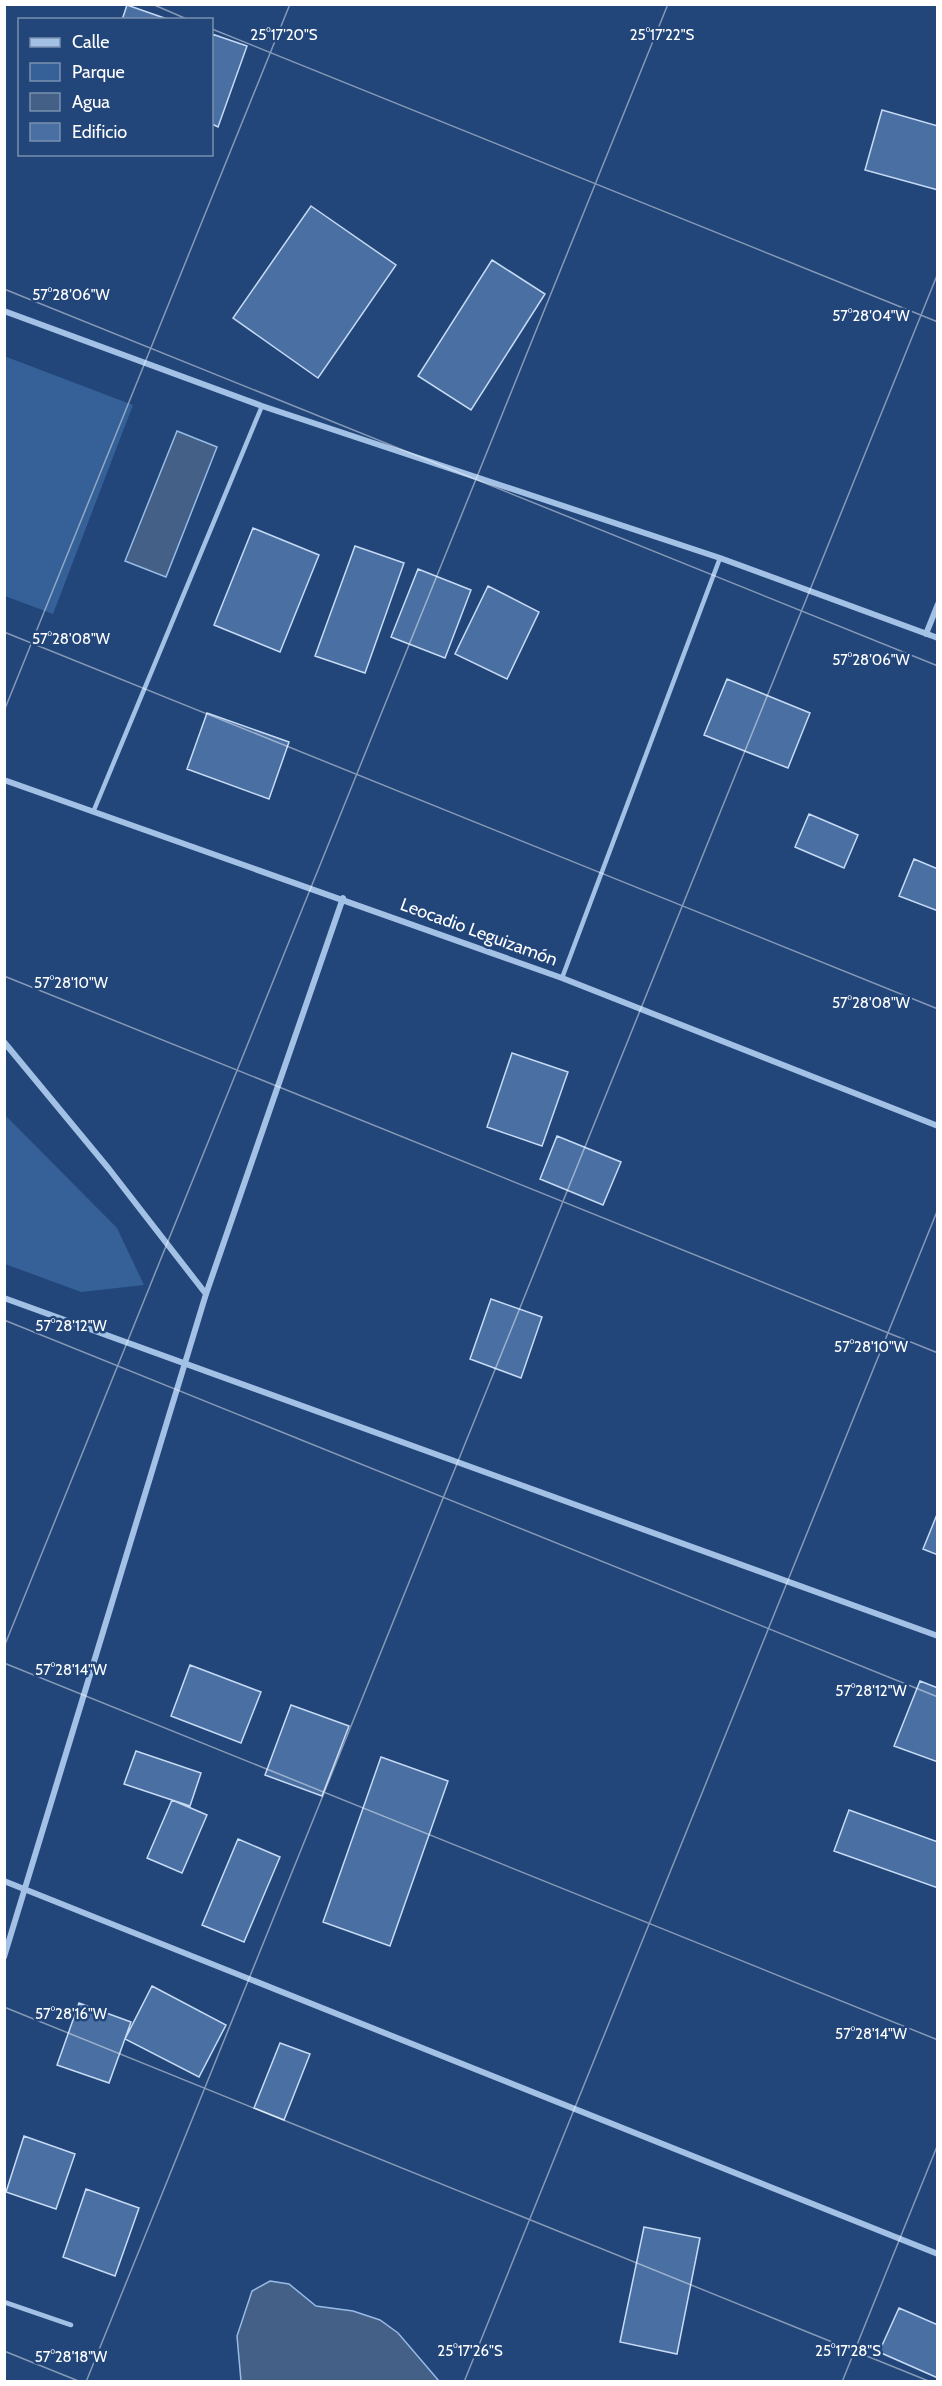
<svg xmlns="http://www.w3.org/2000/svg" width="942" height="2386" font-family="Cabin,sans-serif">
  <rect width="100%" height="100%" fill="#22467a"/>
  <!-- green -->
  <path fill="#356098" d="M 4,356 L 133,405 L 53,614 L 5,596 Z
    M 4,1114 L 117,1228 L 144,1285 L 81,1292 L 5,1264 Z"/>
  <!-- water -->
  <path fill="#446086" stroke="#97bae6" stroke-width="1.5" d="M 177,431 L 217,447 L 166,577 L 125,561 Z
    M 270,2281 L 289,2284 L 316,2306 L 353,2311 L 380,2320 L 398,2333 L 439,2381 L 241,2381 L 237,2336 L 252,2291 Z"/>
  <!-- building -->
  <path fill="#4a70a3" stroke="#c6daf4" stroke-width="1.5" d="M 127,5 L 170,20 L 122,20 Z
    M 212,34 L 247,46 L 218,127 L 212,124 Z
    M 882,110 L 938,126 L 938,190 L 865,170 Z
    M 311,206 L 396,265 L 318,378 L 233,318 Z
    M 492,260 L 545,294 L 471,410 L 418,376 Z
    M 253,528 L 319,555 L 280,652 L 214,625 Z
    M 355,546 L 404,563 L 365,673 L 315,656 Z
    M 418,569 L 471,590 L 445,658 L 391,637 Z
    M 488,586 L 539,612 L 507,679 L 455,654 Z
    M 727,679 L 810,713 L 788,768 L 704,735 Z
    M 207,713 L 289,742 L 269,799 L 187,769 Z
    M 809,814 L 858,835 L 844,868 L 795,847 Z
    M 914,859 L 938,869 L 938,911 L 899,896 Z
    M 512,1053 L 568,1072 L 542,1146 L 487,1127 Z
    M 557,1136 L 621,1162 L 603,1205 L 540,1179 Z
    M 491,1299 L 542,1317 L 521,1378 L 470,1359 Z
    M 938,1512 L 938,1555 L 923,1549 Z
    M 190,1665 L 261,1692 L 241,1743 L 171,1716 Z
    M 920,1681 L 938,1688 L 938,1762 L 894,1746 Z
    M 291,1705 L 349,1726 L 322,1796 L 265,1775 Z
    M 136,1751 L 201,1773 L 190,1806 L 124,1784 Z
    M 381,1757 L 448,1781 L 390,1946 L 323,1922 Z
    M 172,1800 L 207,1815 L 182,1873 L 147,1858 Z
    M 849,1810 L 938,1842 L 938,1888 L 834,1851 Z
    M 238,1839 L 280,1857 L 244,1942 L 202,1925 Z
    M 152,1986 L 226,2025 L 199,2077 L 125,2039 Z
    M 79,2003 L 131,2022 L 109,2083 L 57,2065 Z
    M 280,2043 L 310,2054 L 284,2120 L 254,2108 Z
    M 24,2136 L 75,2154 L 56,2209 L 6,2192 Z
    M 86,2189 L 139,2208 L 115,2276 L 63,2257 Z
    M 644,2227 L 700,2238 L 677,2354 L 620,2342 Z
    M 899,2308 L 938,2325 L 938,2378 L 879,2352 Z"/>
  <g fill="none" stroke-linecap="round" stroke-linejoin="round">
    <!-- lane -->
    <path stroke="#a3c0e5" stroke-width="4.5" d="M 94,810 L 262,406
      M 562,978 L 720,558
      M 4,2302 L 71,2325"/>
    <!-- street -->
    <path stroke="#a3c0e5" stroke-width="6" d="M 4,311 L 262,406 L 720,558 L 938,638
      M 926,634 L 938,604
      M 4,780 L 562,978 L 938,1126
      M 4,1042 L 109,1169 L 206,1294
      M 4,1298 L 938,1636
      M 4,1881 L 938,2254
      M 4,1957 L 206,1294 L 343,898"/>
  </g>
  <!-- ticks -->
  <path fill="none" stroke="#fff" stroke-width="1.5" stroke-opacity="0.45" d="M 152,4 L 189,20M 212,29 L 938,322M 4,289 L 938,666M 4,632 L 938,1009M 4,711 L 290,4M 4,976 L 938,1353M 4,1320 L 938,1697M 4,1647 L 668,4M 4,1663 L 938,2040M 4,2007 L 931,2382M 4,2351 L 81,2382M 86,2382 L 938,273M 464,2382 L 938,1209M 842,2382 L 938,2144"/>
  <g text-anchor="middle" stroke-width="5" stroke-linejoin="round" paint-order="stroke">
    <!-- street labels -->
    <g font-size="18" fill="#fff" stroke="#22467a">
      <text transform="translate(479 932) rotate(20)" y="6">Leocadio Leguizamón</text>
    </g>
  </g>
  <g font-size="15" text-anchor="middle" fill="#fff" stroke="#22467a" stroke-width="5" stroke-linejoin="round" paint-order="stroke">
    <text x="284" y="40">25°17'20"S</text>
    <text x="662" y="40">25°17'22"S</text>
    <text x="71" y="300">57°28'06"W</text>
    <text x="871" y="321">57°28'04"W</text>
    <text x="71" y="644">57°28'08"W</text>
    <text x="871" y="665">57°28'06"W</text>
    <text x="71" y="988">57°28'10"W</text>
    <text x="871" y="1008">57°28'08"W</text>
    <text x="71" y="1331">57°28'12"W</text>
    <text x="871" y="1352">57°28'10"W</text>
    <text x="71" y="1675">57°28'14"W</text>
    <text x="871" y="1696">57°28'12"W</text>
    <text x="71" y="2019">57°28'16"W</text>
    <text x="871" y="2039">57°28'14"W</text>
    <text x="470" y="2356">25°17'26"S</text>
    <text x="848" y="2356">25°17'28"S</text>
    <text x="71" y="2362">57°28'18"W</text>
  </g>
  <!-- border -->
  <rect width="942" height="2386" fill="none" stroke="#ffffff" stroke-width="12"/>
  <!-- legend -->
  <rect x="18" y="18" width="195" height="138" fill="#22467a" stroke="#7a90af" stroke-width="1.5"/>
  <rect x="30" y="38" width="30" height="9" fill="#a3c0e5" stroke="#7a90af" stroke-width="1.5"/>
  <text x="72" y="48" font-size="18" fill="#ffffff">Calle</text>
  <rect x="30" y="63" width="30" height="18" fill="#356098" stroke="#7a90af" stroke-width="1.5"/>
  <text x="72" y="78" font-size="18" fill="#ffffff">Parque</text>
  <rect x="30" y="93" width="30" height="18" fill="#446086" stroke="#7a90af" stroke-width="1.5"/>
  <text x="72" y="108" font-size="18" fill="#ffffff">Agua</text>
  <rect x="30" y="123" width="30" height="18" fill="#4a70a3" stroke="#7a90af" stroke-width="1.5"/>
  <text x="72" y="138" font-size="18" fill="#ffffff">Edificio</text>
</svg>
